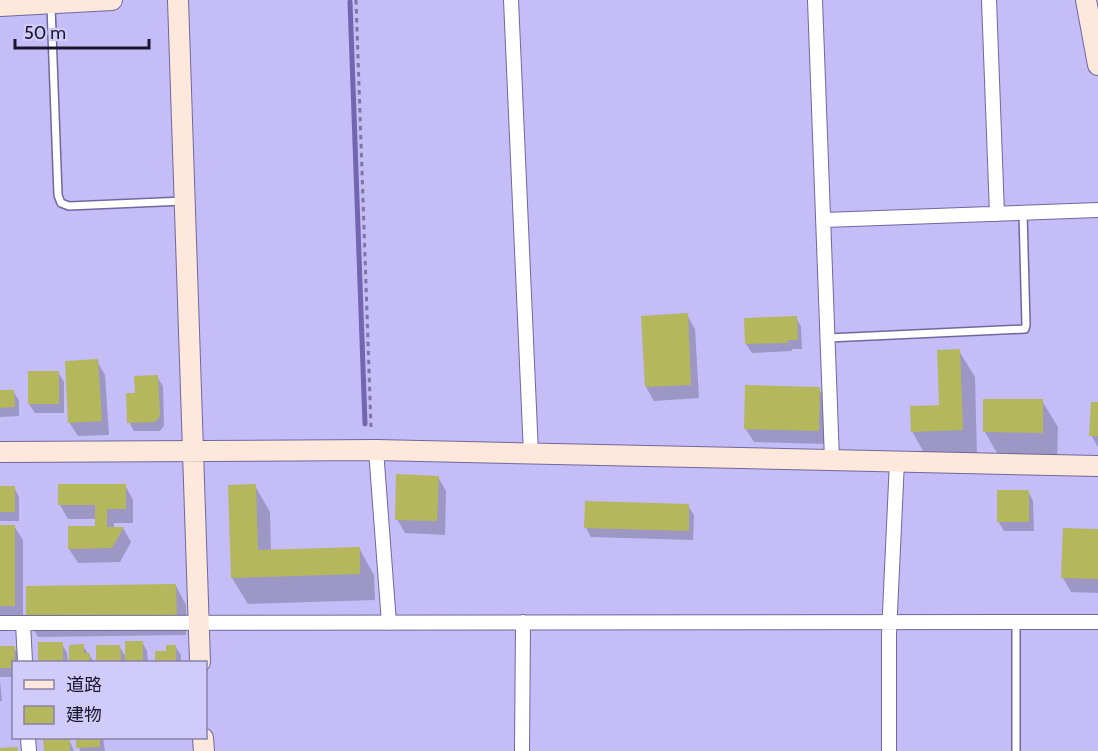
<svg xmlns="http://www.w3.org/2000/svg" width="1098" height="751" font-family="Cabin,'Noto Sans JP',sans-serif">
  <rect width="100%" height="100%" fill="#c4bdf7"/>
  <!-- shadow -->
  <path fill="#0003" d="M 687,315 L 695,329 L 699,398 L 654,401 L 646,387 Z
    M 796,317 L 801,327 L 802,349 L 792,349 L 792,351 L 752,353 L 746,344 Z
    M 959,351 L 975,377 L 977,456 L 927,458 L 912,431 L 941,407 Z
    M 97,361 L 105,375 L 109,435 L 78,436 L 69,422 Z
    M 58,372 L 64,382 L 64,413 L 35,413 L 29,404 Z
    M 157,377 L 163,386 L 164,426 L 160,431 L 134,431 L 129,422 L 136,394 Z
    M 819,389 L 827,403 L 826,444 L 754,442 L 745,428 Z
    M 13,391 L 19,401 L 19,416 L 0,417 L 0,392 Z
    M 1042,401 L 1058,427 L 1057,459 L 1000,458 L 985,432 Z
    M 1098,404 L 1098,447 L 1091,435 Z
    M 438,477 L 446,491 L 445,535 L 405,533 L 397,519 Z
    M 125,485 L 133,500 L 133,523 L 114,523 L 114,528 L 123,528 L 131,542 L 120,562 L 78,563 L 69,549 L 97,527 L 97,519 L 68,519 L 60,505 Z
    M 255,486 L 270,512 L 271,551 L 359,548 L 374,575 L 375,600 L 248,604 L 232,578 Z
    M 0,487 L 14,487 L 19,497 L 19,521 L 0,521 Z
    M 1028,491 L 1033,501 L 1034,531 L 1004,531 L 998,521 Z
    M 587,503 L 688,506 L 694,515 L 693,540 L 591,537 L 586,528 Z
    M 0,526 L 14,526 L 23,540 L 23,620 L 0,620 Z
    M 1098,530 L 1098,593 L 1071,592 L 1063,578 Z
    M 176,586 L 186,605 L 186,635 L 38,637 L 27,618 Z
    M 142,642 L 147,651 L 148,662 L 98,662 L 97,647 L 119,646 L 127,659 Z
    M 39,644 L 62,644 L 67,653 L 68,662 L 40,662 Z
    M 70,646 L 83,646 L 94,662 L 71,662 Z
    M 175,646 L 181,655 L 181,662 L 157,662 L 157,653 L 167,653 Z
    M 14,647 L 19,657 L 19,662 L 14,662 L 14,677 L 0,677 L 0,648 Z
    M 0,681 L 2,701 L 0,701 Z
    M 77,738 L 103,738 L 105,751 L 80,751 Z
    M 69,739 L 74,751 L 45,751 Z"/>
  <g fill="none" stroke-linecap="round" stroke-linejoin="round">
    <!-- stream -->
    <path stroke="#7365b0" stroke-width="5" d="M 350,2 L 365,424"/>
  </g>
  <!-- building -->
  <path fill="#b4b75c" d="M 688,313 L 691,385 L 645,387 L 641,316 Z
    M 797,316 L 798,340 L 788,340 L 788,343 L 745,344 L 744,318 Z
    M 960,349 L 963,430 L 911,432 L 910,406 L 939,405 L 937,350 Z
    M 98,359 L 102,421 L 68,423 L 65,361 Z
    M 28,371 L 59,371 L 59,404 L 28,404 Z
    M 158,375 L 160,416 L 155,422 L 127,423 L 126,393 L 135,393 L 134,376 Z
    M 745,385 L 820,387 L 819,431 L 744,429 Z
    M 0,390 L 14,390 L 15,407 L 0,408 Z
    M 983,399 L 1043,399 L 1043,433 L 983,432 Z
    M 1091,402 L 1098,402 L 1098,436 L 1089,436 Z
    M 396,474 L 439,476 L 437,521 L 395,520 Z
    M 58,484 L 126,484 L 126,509 L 107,509 L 107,527 L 124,527 L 112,548 L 68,549 L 68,526 L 95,526 L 95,505 L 58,505 Z
    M 256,484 L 258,550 L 360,547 L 360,574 L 231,578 L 228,485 Z
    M 0,486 L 15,486 L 15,512 L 0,512 Z
    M 997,490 L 1029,490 L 1029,522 L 997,522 Z
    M 585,501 L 689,504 L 689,531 L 584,528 Z
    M 0,525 L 15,525 L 15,606 L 0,606 Z
    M 1063,528 L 1098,529 L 1098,579 L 1061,578 Z
    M 176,584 L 177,617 L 26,618 L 26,586 Z
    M 125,641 L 143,641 L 143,662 L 125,662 Z
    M 38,642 L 63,642 L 63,662 L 38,662 Z
    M 84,644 L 84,653 L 90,653 L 90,662 L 69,662 L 69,645 Z
    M 96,645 L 120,645 L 121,662 L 96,662 Z
    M 166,645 L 176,645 L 176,662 L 155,662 L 155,651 L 166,651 Z
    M 0,646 L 15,646 L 14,668 L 0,668 Z
    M 70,738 L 70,751 L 44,751 L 43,739 Z
    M 76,738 L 100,738 L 100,747 L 76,748 Z
    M 18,747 L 18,751 L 0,751 L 0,748 Z"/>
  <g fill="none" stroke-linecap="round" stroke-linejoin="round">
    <!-- lane casing -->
    <g stroke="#70689c" stroke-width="10">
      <path id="lane" d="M 51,6 L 58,195 L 61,203 L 69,206 L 184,201
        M 828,338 L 1025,329 L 1026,325 L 1023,213
        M 1016,751 L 1016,622"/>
    </g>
    <!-- street casing -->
    <g stroke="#70689c" stroke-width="16">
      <path id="street" d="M 511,0 L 531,454
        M 815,0 L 832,460
        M 989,0 L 997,214
        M 824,220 L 1098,210
        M 376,450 L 389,623
        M 0,623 L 1098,622
        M 23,623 L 25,662
        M 28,738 L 29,751
        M 522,751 L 523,622
        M 889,751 L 889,634 L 897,461"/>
    </g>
    <!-- secondary casing -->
    <g stroke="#70689c" stroke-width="22">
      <path id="secondary" d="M 178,0 L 200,662
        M 1086,0 L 1098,65
        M 0,6 L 112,0
        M 0,452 L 376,450 L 1098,466
        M 203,738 L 204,751"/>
    </g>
    <!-- path -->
    <path stroke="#7d78a2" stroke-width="3" stroke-dasharray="4.5 4.5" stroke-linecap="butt" d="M 356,0 L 371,427"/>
    <!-- lane -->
    <use href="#lane" stroke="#fff" stroke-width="7"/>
    <!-- street -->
    <use href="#street" stroke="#fff" stroke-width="14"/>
    <!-- secondary -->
    <use href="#secondary" stroke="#fee8db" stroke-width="20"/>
  </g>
  <!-- legend -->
  <rect x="12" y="661" width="195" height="78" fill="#d1cbfa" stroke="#8883a7" stroke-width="1.5"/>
  <rect x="24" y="680" width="30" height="9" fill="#fee8db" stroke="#8883a7" stroke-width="1.5"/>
  <text x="66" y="691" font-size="18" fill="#1a162b">道路</text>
  <rect x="24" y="706" width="30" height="18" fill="#b4b75c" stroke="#8883a7" stroke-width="1.5"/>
  <text x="66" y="721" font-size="18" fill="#1a162b">建物</text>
  <!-- scale -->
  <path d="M15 39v9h134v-9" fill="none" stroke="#1a162b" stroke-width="3"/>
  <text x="24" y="39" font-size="18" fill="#1a162b" stroke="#d1cbfa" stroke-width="4.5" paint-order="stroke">50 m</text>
</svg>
